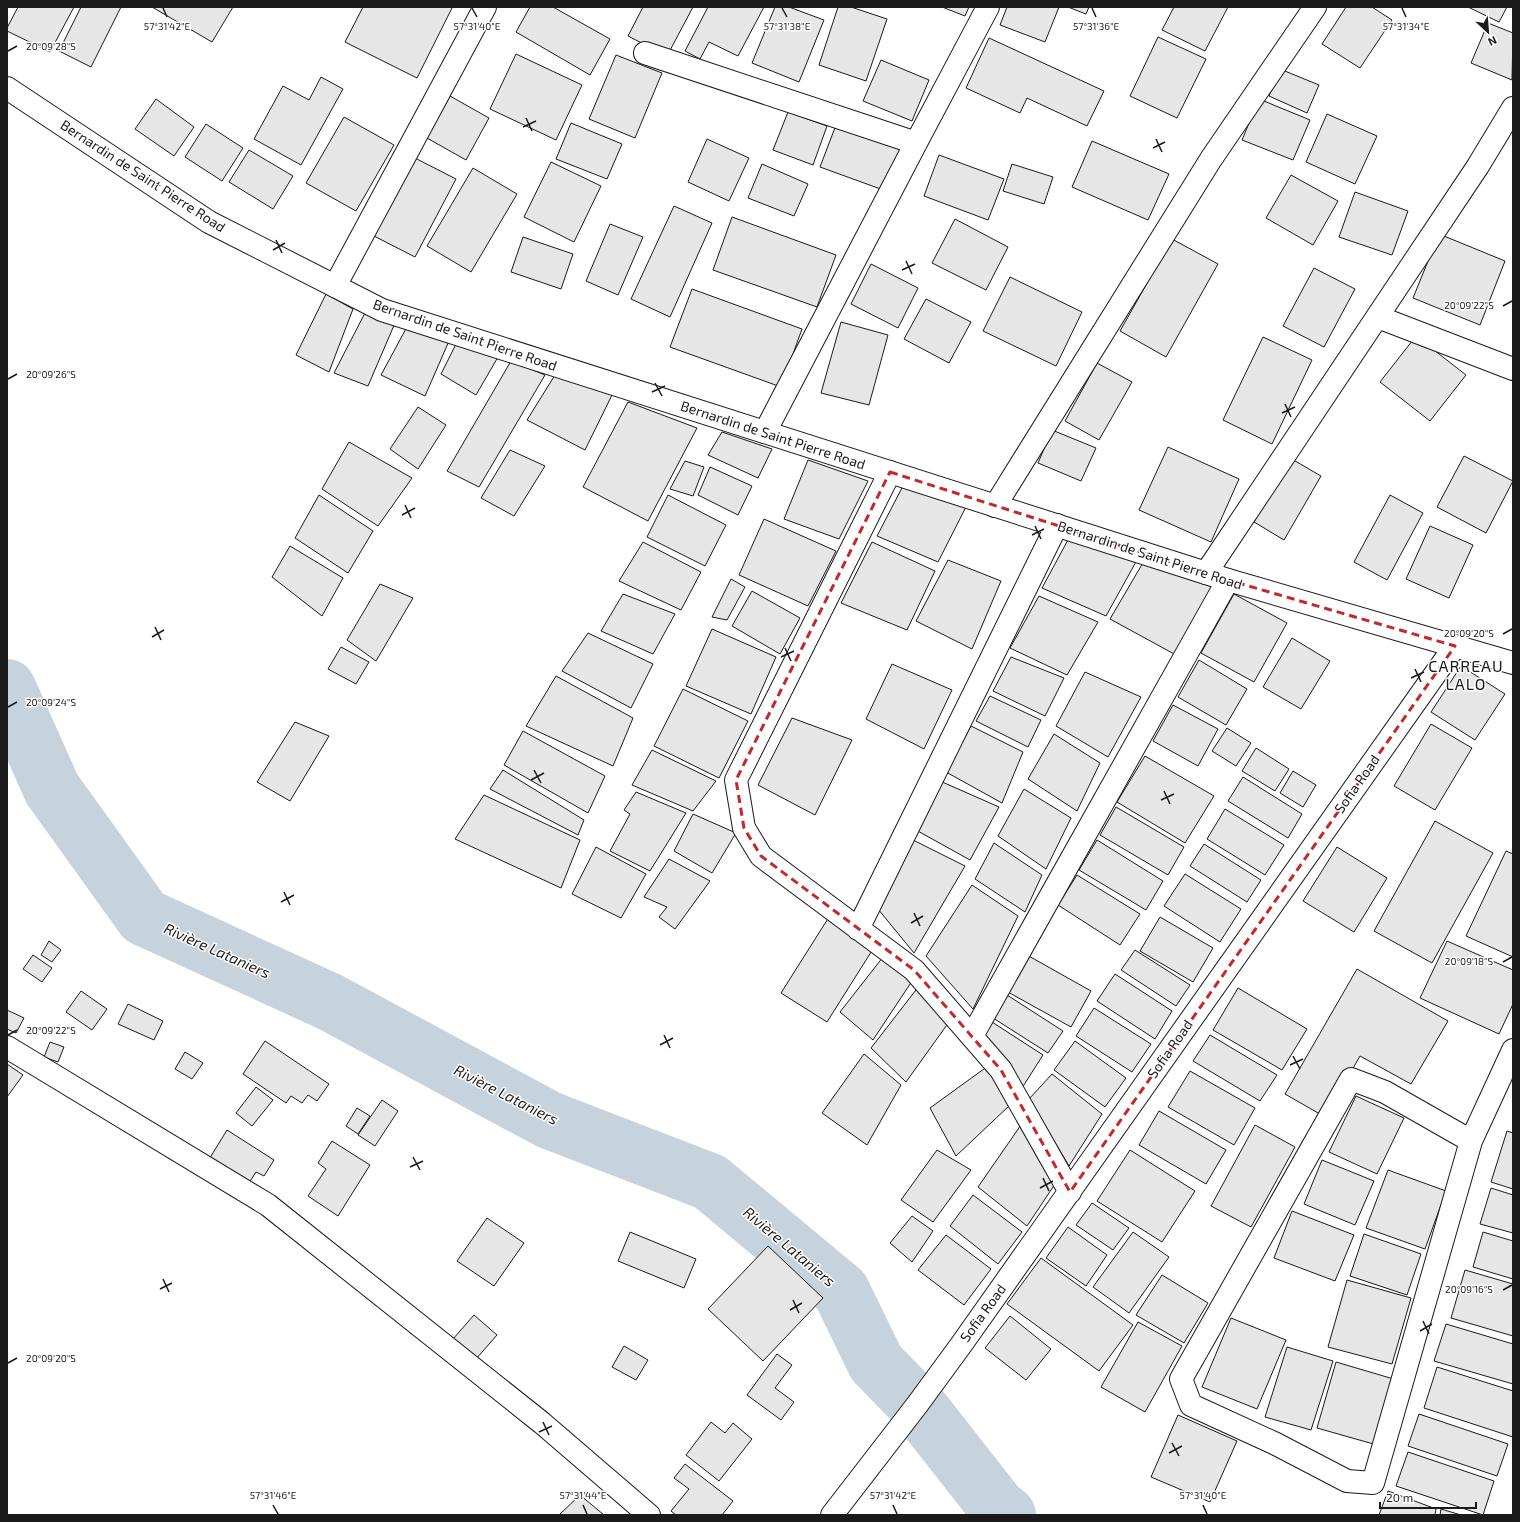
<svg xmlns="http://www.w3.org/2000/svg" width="1520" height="1522" font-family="'Exo 2',sans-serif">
  <rect width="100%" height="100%" fill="#fff"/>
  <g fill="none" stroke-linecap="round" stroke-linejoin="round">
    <!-- river -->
    <path stroke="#c6d2dc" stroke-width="58" d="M 7,688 L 52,789 L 144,917 L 330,1002 L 549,1120 L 710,1182 L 841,1291 L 876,1363 L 917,1405 L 997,1507 L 1007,1515"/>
  </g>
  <!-- building -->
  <path fill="#e6e6e6" stroke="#1a1a1a" d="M 18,7 L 74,7 L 50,52 L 7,31 L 7,28 Z
    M 81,7 L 121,7 L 91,67 L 59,51 Z
    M 152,7 L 233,7 L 212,42 Z
    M 363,7 L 450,7 L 452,8 L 417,78 L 345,42 Z
    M 530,7 L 553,7 L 610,39 L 590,75 L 516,32 Z
    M 643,7 L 693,7 L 667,56 L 628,36 Z
    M 708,7 L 764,7 L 738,56 L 709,42 L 700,59 L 685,51 Z
    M 775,7 L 789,7 L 824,20 L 799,82 L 752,63 Z
    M 838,7 L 851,7 L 887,19 L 866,81 L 819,65 Z
    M 942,7 L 969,7 L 965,16 Z
    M 1007,7 L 1059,7 L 1045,42 L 1000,25 Z
    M 1068,7 L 1089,7 L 1086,14 Z
    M 1174,7 L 1228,7 L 1205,51 L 1162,30 Z
    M 1346,7 L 1372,7 L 1392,20 L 1360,68 L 1322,44 Z
    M 1468,7 L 1507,7 L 1499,22 Z
    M 1488,23 L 1513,33 L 1512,80 L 1471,63 Z
    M 1158,37 L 1206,59 L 1177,118 L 1130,96 Z
    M 989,38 L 1104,91 L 1087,126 L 1027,98 L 1020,113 L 966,88 Z
    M 516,54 L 582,85 L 556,140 L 490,109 Z
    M 616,55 L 662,73 L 635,138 L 589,119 Z
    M 881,60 L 929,80 L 912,121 L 863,101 Z
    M 1280,69 L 1319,85 L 1307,113 L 1269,96 Z
    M 321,77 L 343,89 L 301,165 L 254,139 L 283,86 L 309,100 Z
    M 450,96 L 489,118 L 466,160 L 427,138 Z
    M 156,99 L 194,127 L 174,156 L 135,129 Z
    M 1259,99 L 1310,120 L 1293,160 L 1242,140 Z
    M 788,112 L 827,126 L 813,165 L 773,150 Z
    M 1327,114 L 1377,136 L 1355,184 L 1306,162 Z
    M 344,117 L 394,145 L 356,211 L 306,183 Z
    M 571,123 L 622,144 L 607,179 L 556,159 Z
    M 206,124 L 243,148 L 222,181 L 185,157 Z
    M 836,125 L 902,150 L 886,191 L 820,167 Z
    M 707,139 L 749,158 L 729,201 L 688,182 Z
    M 1092,141 L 1169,174 L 1148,220 L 1072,187 Z
    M 249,150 L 293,176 L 273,209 L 229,182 Z
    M 939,155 L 1004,179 L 988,220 L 924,196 Z
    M 411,156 L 456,179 L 415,257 L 370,234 Z
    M 551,162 L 601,186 L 574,242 L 524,217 Z
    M 762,164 L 808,184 L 794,216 L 748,198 Z
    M 1012,164 L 1053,177 L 1044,204 L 1003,191 Z
    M 473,168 L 517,194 L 471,272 L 427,246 Z
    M 1291,175 L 1338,201 L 1313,245 L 1266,218 Z
    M 1355,192 L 1408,211 L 1392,255 L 1339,237 Z
    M 674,206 L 712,223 L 670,317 L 631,299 Z
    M 732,217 L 836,255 L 817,307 L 713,270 Z
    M 955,219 L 1008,247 L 986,290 L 932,263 Z
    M 610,224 L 643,237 L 618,295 L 586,281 Z
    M 1439,234 L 1505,261 L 1480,325 L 1413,298 Z
    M 523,237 L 573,254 L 561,289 L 511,272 Z
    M 1172,239 L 1218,264 L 1166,357 L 1120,331 Z
    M 871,264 L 918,288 L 898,328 L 851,304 Z
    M 1314,268 L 1355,289 L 1324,347 L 1283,326 Z
    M 1010,277 L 1082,312 L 1056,366 L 983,331 Z
    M 692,289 L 802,329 L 781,387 L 670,347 Z
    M 326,294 L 353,309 L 329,372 L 296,355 Z
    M 926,299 L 971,322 L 949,363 L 904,339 Z
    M 366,311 L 395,323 L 368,386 L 334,373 Z
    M 841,322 L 888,335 L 869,405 L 821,393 Z
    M 408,325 L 449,341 L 425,396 L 381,375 Z
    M 1416,336 L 1466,375 L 1430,421 L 1380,382 Z
    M 1263,337 L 1312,360 L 1272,444 L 1223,420 Z
    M 457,342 L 498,357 L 476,395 L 441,374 Z
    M 511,361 L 545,375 L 479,487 L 447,471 Z
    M 1097,363 L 1132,382 L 1099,440 L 1065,421 Z
    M 555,375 L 612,395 L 585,450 L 527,420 Z
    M 628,402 L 697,428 L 648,521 L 583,487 Z
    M 418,407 L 446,425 L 418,469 L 390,449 Z
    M 1052,430 L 1096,448 L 1081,481 L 1038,463 Z
    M 722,432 L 772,449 L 758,478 L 708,455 Z
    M 349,442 L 412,478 L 378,526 L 322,489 Z
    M 1168,447 L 1239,479 L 1211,542 L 1139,510 Z
    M 510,450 L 545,466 L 514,516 L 481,498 Z
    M 1464,456 L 1513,481 L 1486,533 L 1437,507 Z
    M 1290,458 L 1321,476 L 1284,540 L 1254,522 Z
    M 808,460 L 868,481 L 839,539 L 784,519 Z
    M 685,461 L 704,467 L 693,496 L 670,489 Z
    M 710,467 L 752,486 L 738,515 L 698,495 Z
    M 904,484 L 967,505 L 938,562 L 877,536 Z
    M 319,495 L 373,531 L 348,573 L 295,538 Z
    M 668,495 L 726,525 L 705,566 L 647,537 Z
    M 1390,495 L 1423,513 L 1387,580 L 1354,562 Z
    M 764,519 L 836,551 L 808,606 L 739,575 Z
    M 1430,526 L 1473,545 L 1449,598 L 1406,579 Z
    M 1069,538 L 1137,560 L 1106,616 L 1042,588 Z
    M 643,542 L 701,572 L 681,610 L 619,581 Z
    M 872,542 L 935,571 L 907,630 L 841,603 Z
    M 290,546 L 343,578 L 322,616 L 272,577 Z
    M 948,560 L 1001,581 L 972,649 L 916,621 Z
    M 1144,561 L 1215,584 L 1176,655 L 1110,619 Z
    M 731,579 L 745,587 L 727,620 L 712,617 Z
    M 380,584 L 413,598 L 376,661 L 347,640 Z
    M 752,591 L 800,618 L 780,654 L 732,626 Z
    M 623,594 L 675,614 L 653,654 L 601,631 Z
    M 1234,594 L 1287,623 L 1254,682 L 1201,653 Z
    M 1039,596 L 1098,622 L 1067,675 L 1010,648 Z
    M 712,629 L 776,657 L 751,714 L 686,686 Z
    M 588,633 L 653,664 L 631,708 L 562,671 Z
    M 1292,638 L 1330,661 L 1301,709 L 1263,687 Z
    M 341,647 L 369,662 L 356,684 L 328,669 Z
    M 1011,657 L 1064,678 L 1045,716 L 993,691 Z
    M 1199,660 L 1247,689 L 1226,725 L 1178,697 Z
    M 892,664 L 952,690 L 924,749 L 866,719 Z
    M 1461,666 L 1505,694 L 1475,740 L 1431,712 Z
    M 1085,672 L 1141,697 L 1108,757 L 1056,726 Z
    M 556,676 L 633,718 L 613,766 L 526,726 Z
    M 683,689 L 748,721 L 719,778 L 654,746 Z
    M 990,696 L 1041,720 L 1028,747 L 976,721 Z
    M 1173,705 L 1218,729 L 1198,766 L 1153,741 Z
    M 792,718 L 852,740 L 815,815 L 758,785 Z
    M 295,722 L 329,736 L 290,801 L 257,782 Z
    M 1431,724 L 1472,748 L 1435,810 L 1394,786 Z
    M 971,726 L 1023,752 L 1002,803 L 946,772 Z
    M 1227,728 L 1251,743 L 1236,766 L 1212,751 Z
    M 523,731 L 605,776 L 588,813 L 504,765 Z
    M 1054,734 L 1100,763 L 1077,811 L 1028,779 Z
    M 1256,748 L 1289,769 L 1275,791 L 1242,771 Z
    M 652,750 L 716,781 L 693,811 L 632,785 Z
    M 1145,756 L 1214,796 L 1185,843 L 1117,802 Z
    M 503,770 L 584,820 L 578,835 L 490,789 Z
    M 1293,771 L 1316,785 L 1303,807 L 1280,793 Z
    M 1243,777 L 1302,814 L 1288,838 L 1228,801 Z
    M 940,781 L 999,807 L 970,860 L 916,830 Z
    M 1024,789 L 1071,818 L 1046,869 L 998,836 Z
    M 636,792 L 686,813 L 650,871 L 610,851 L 630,814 L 624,810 Z
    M 484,795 L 580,840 L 561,888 L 455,839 Z
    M 1116,807 L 1184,847 L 1168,875 L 1100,835 Z
    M 1225,809 L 1284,845 L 1265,875 L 1207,839 Z
    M 693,814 L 736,833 L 712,873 L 674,851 Z
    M 1435,821 L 1493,853 L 1432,963 L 1374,931 Z
    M 913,840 L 965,866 L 914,953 L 878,909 Z
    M 1097,840 L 1163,881 L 1146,910 L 1079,870 Z
    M 994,843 L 1042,875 L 1025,912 L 975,879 Z
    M 1204,844 L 1261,880 L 1247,902 L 1190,866 Z
    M 596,847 L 646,874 L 621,918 L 572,894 Z
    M 1337,847 L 1387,878 L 1354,932 L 1303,901 Z
    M 1506,851 L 1513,854 L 1513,957 L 1466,936 Z
    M 669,859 L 710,881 L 675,929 L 659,917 L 667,907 L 644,897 Z
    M 1185,874 L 1241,909 L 1220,942 L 1164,906 Z
    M 1077,875 L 1140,914 L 1120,945 L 1058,905 Z
    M 972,885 L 1018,916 L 973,1009 L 926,956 Z
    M 829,917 L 873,949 L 827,1022 L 781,993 Z
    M 1160,917 L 1213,948 L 1193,982 L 1140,951 Z
    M 49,941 L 61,950 L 52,962 L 41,955 Z
    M 1447,941 L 1513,970 L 1513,1004 L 1499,1034 L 1420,998 Z
    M 1135,950 L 1190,985 L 1176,1006 L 1121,970 Z
    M 33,955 L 52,968 L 42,982 L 23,969 Z
    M 1027,955 L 1091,991 L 1071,1027 L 1006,991 Z
    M 883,957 L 912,981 L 873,1040 L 840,1012 Z
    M 1357,969 L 1448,1021 L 1411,1084 L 1360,1056 L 1325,1117 L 1285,1094 Z
    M 1115,974 L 1172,1011 L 1155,1039 L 1097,1001 Z
    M 919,986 L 949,1022 L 906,1082 L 871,1048 Z
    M 1238,988 L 1307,1029 L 1282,1070 L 1213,1030 Z
    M 81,991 L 107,1009 L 92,1030 L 66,1012 Z
    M 1007,995 L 1063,1031 L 1048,1053 L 993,1018 Z
    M 128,1004 L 163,1021 L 154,1040 L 118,1024 Z
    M 1094,1008 L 1151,1044 L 1132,1072 L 1076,1036 Z
    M 7,1010 L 24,1018 L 16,1033 L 7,1029 Z
    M 992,1022 L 1043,1055 L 1022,1088 L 981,1040 Z
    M 1210,1035 L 1277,1075 L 1260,1101 L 1193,1061 Z
    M 265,1041 L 329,1084 L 317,1101 L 308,1095 L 302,1103 L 291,1096 L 286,1103 L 243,1074 Z
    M 1075,1041 L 1126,1078 L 1105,1107 L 1054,1070 Z
    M 50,1042 L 64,1047 L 58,1062 L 44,1057 Z
    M 185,1052 L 203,1063 L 192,1079 L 175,1069 Z
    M 864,1054 L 901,1085 L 867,1145 L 822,1113 Z
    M 7,1064 L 23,1075 L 7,1097 Z
    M 988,1066 L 1010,1105 L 956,1156 L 930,1108 Z
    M 1190,1071 L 1255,1108 L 1234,1145 L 1168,1107 Z
    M 1052,1074 L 1102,1114 L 1069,1166 L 1029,1099 Z
    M 256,1087 L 273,1100 L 252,1126 L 236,1113 Z
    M 1356,1096 L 1404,1118 L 1377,1174 L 1329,1152 Z
    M 382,1100 L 398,1111 L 375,1146 L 358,1135 Z
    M 357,1108 L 370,1116 L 358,1134 L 346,1126 Z
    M 1159,1111 L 1226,1150 L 1206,1184 L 1139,1145 Z
    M 1023,1122 L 1055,1184 L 1027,1226 L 978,1187 Z
    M 1255,1125 L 1295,1147 L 1251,1227 L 1211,1206 Z
    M 227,1130 L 274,1160 L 264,1176 L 256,1172 L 247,1186 L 208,1161 Z
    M 1507,1131 L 1513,1133 L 1513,1189 L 1491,1182 Z
    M 332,1141 L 370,1165 L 338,1216 L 308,1196 L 326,1169 L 318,1163 Z
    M 937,1150 L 971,1170 L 933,1222 L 901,1200 Z
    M 1130,1150 L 1195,1191 L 1162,1242 L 1097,1201 Z
    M 1322,1160 L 1374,1181 L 1355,1225 L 1304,1204 Z
    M 1388,1170 L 1446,1191 L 1425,1249 L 1366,1228 Z
    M 1491,1188 L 1513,1195 L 1513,1233 L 1480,1224 Z
    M 973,1195 L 1022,1232 L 998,1264 L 950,1226 Z
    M 1092,1203 L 1129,1228 L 1113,1250 L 1076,1225 Z
    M 1292,1211 L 1354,1235 L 1335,1281 L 1274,1258 Z
    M 912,1216 L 933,1231 L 912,1262 L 890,1243 Z
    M 487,1218 L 524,1243 L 494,1286 L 457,1261 Z
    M 1068,1227 L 1107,1255 L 1086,1286 L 1046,1258 Z
    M 630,1232 L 696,1259 L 684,1288 L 618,1261 Z
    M 1133,1232 L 1169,1257 L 1129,1313 L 1093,1287 Z
    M 1483,1232 L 1513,1241 L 1513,1279 L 1473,1267 Z
    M 1364,1234 L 1421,1254 L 1407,1295 L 1350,1276 Z
    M 946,1235 L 991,1269 L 964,1305 L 918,1270 Z
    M 768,1246 L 823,1298 L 763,1361 L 708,1309 Z
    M 1041,1258 L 1133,1325 L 1099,1371 L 1007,1304 Z
    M 1465,1270 L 1513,1284 L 1513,1336 L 1451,1318 Z
    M 1162,1275 L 1208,1303 L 1184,1343 L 1136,1315 Z
    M 1347,1280 L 1411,1298 L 1392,1364 L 1328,1347 Z
    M 474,1315 L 497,1335 L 476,1359 L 453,1339 Z
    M 1010,1316 L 1051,1349 L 1026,1380 L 985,1348 Z
    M 1231,1318 L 1286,1340 L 1257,1409 L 1202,1387 Z
    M 1138,1322 L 1182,1346 L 1145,1412 L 1101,1387 Z
    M 1446,1324 L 1513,1344 L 1513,1384 L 1434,1361 Z
    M 624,1346 L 648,1360 L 636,1380 L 612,1367 Z
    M 1287,1347 L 1333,1361 L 1311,1430 L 1265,1417 Z
    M 777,1354 L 792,1365 L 775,1388 L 794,1402 L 781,1420 L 747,1395 Z
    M 1336,1362 L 1397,1380 L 1377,1445 L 1317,1428 Z
    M 1437,1367 L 1513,1391 L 1513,1437 L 1424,1408 Z
    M 1419,1414 L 1508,1444 L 1497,1476 L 1408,1446 Z
    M 1178,1415 L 1237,1441 L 1210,1502 L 1151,1477 Z
    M 711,1422 L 725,1433 L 733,1423 L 752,1439 L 719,1481 L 686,1455 Z
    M 1408,1452 L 1494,1481 L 1483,1515 L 1396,1486 Z
    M 685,1464 L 733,1501 L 722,1515 L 676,1515 L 671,1511 L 689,1489 L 674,1478 Z
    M 1388,1491 L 1436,1509 L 1435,1515 L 1379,1515 Z
    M 580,1495 L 604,1515 L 559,1515 Z
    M 1441,1509 L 1461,1515 L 1440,1515 Z"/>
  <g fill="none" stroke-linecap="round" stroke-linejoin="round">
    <!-- minor casing -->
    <g stroke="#1a1a1a" stroke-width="24">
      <path id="minor" d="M 645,53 L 916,143
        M 335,286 L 485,7
        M 1378,317 L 1513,369
        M 765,432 L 916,143 L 988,7
        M 890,472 L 736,780 L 744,828 L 761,856 L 914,970 L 1001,1070 L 1070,1192
        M 995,506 L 1211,159 L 1315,7
        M 1206,573 L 1478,166 L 1513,108
        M 858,929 L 1057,525
        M 972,1036 L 1228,580
        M 7,1047 L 268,1205 L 542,1423 L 649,1515
        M 1471,1141 L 1385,1092 L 1351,1079 L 1181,1379 L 1191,1405 L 1274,1443 L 1347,1481 L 1373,1483 L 1471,1141 L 1513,1050
        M 832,1515 L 917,1405 L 961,1345 L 1455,646"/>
    </g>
    <!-- major casing -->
    <g stroke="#1a1a1a" stroke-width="24">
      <path id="major" d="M 7,88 L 209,222 L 382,310 L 1228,580 L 1513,663"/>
    </g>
    <!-- minor -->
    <use href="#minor" stroke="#fff" stroke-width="22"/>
    <!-- major -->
    <use href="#major" stroke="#fff" stroke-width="22"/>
  </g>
  <!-- marked area -->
  <path fill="none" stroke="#c62828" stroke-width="3" stroke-dasharray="8 5" stroke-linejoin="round" d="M 890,472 L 1228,580 L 1455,646 L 1070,1192 L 1001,1070 L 914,970 L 761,856 L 744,828 L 736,780 Z"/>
  <!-- ticks -->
  <path fill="none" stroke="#1a1a1a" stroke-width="1.5" d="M 163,8 L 167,17M 472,8 L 477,17M 782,8 L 787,17M 1092,8 L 1096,17M 1402,8 L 1406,17M 8,51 L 17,46M 526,118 L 532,131M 523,127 L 536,121M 1156,139 L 1162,152M 1153,148 L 1165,142M 276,240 L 282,253M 273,250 L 285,243M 906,261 L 912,274M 902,270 L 915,264M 1503,306 L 1512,301M 8,379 L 17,374M 655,383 L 662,396M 652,392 L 665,386M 1285,404 L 1291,417M 1282,413 L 1295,407M 405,505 L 411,518M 402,515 L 415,508M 1035,526 L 1041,539M 1032,535 L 1044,529M 155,627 L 161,640M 1503,634 L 1512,629M 152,637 L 164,630M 785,648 L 791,661M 781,657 L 794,651M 1415,669 L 1421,682M 1411,678 L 1424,672M 8,707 L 17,702M 534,770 L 541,783M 531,780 L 544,773M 1164,791 L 1170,804M 1161,800 L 1174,794M 284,892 L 290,905M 281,902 L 294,895M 914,913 L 920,926M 911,923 L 923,916M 1503,962 L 1512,957M 8,1035 L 17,1030M 664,1035 L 670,1048M 660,1045 L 673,1038M 1293,1056 L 1300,1069M 1290,1065 L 1303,1059M 413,1157 L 420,1170M 410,1167 L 423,1161M 1043,1178 L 1049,1191M 1040,1188 L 1053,1181M 163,1279 L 169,1292M 160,1289 L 172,1283M 1503,1290 L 1512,1285M 793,1300 L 799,1313M 790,1310 L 802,1303M 1423,1321 L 1429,1334M 1420,1331 L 1432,1324M 8,1363 L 17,1358M 543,1422 L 549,1435M 539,1432 L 552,1426M 1172,1443 L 1179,1456M 1169,1453 L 1182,1446M 273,1505 L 278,1514M 583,1505 L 587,1514M 893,1505 L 897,1514M 1203,1505 L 1207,1514"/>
  <g text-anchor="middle" stroke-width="3" stroke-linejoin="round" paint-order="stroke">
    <!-- street labels -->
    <g font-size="14" fill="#1a1a1a" stroke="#fff">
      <text transform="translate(143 176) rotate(33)" y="5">Bernardin de Saint Pierre Road</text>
      <text transform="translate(465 335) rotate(19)" y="5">Bernardin de Saint Pierre Road</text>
      <text transform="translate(773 435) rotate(18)" y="5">Bernardin de Saint Pierre Road</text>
      <text transform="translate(1150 555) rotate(18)" y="5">Bernardin de Saint Pierre Road</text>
      <text transform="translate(1357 784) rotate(-55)" y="5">Sofia Road</text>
      <text transform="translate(1170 1049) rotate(-55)" y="5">Sofia Road</text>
      <text transform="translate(983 1313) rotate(-54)" y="5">Sofia Road</text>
    </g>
    <!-- water labels -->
    <g font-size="15" font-style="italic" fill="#1a1a1a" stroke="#fff">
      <text transform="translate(217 951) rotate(24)" y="5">Rivière Lataniers</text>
      <text transform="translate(506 1095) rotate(27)" y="5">Rivière Lataniers</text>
      <text transform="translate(789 1247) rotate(40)" y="5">Rivière Lataniers</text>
    </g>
    <!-- quarter labels -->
    <g font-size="16" letter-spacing="1" fill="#1a1a1a" stroke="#fff">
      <text x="1466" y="672">CARREAU<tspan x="1466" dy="18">LALO</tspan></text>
    </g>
  </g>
  <g font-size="10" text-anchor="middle" fill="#1a1a1a" stroke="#fff" stroke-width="3" stroke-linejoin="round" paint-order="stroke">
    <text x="167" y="30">57°31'42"E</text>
    <text x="477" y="30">57°31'40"E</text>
    <text x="787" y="30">57°31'38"E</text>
    <text x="1096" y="30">57°31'36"E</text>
    <text x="1406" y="30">57°31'34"E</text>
    <text x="51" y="50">20°09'28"S</text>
    <text x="1469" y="309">20°09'22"S</text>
    <text x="51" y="378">20°09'26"S</text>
    <text x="1469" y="637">20°09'20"S</text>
    <text x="51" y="706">20°09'24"S</text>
    <text x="1469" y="965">20°09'18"S</text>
    <text x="51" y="1034">20°09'22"S</text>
    <text x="1469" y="1293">20°09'16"S</text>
    <text x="51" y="1362">20°09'20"S</text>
    <text x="273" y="1499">57°31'46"E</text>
    <text x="583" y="1499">57°31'44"E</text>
    <text x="893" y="1499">57°31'42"E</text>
    <text x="1203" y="1499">57°31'40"E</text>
  </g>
  <!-- border -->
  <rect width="1520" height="1522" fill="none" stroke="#1a1a1a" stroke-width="16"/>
  <!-- north arrow -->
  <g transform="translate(1488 32) rotate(154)" stroke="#ffffff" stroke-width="3" paint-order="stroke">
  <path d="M0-3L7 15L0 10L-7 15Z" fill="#1a1a1a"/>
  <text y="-6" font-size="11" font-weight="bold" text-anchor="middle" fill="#1a1a1a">N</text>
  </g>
  <!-- scale -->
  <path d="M1380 1502v6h96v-6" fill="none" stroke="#1a1a1a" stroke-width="2"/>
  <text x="1386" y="1502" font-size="12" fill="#1a1a1a" stroke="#ffffff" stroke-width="3" paint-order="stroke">20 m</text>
</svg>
